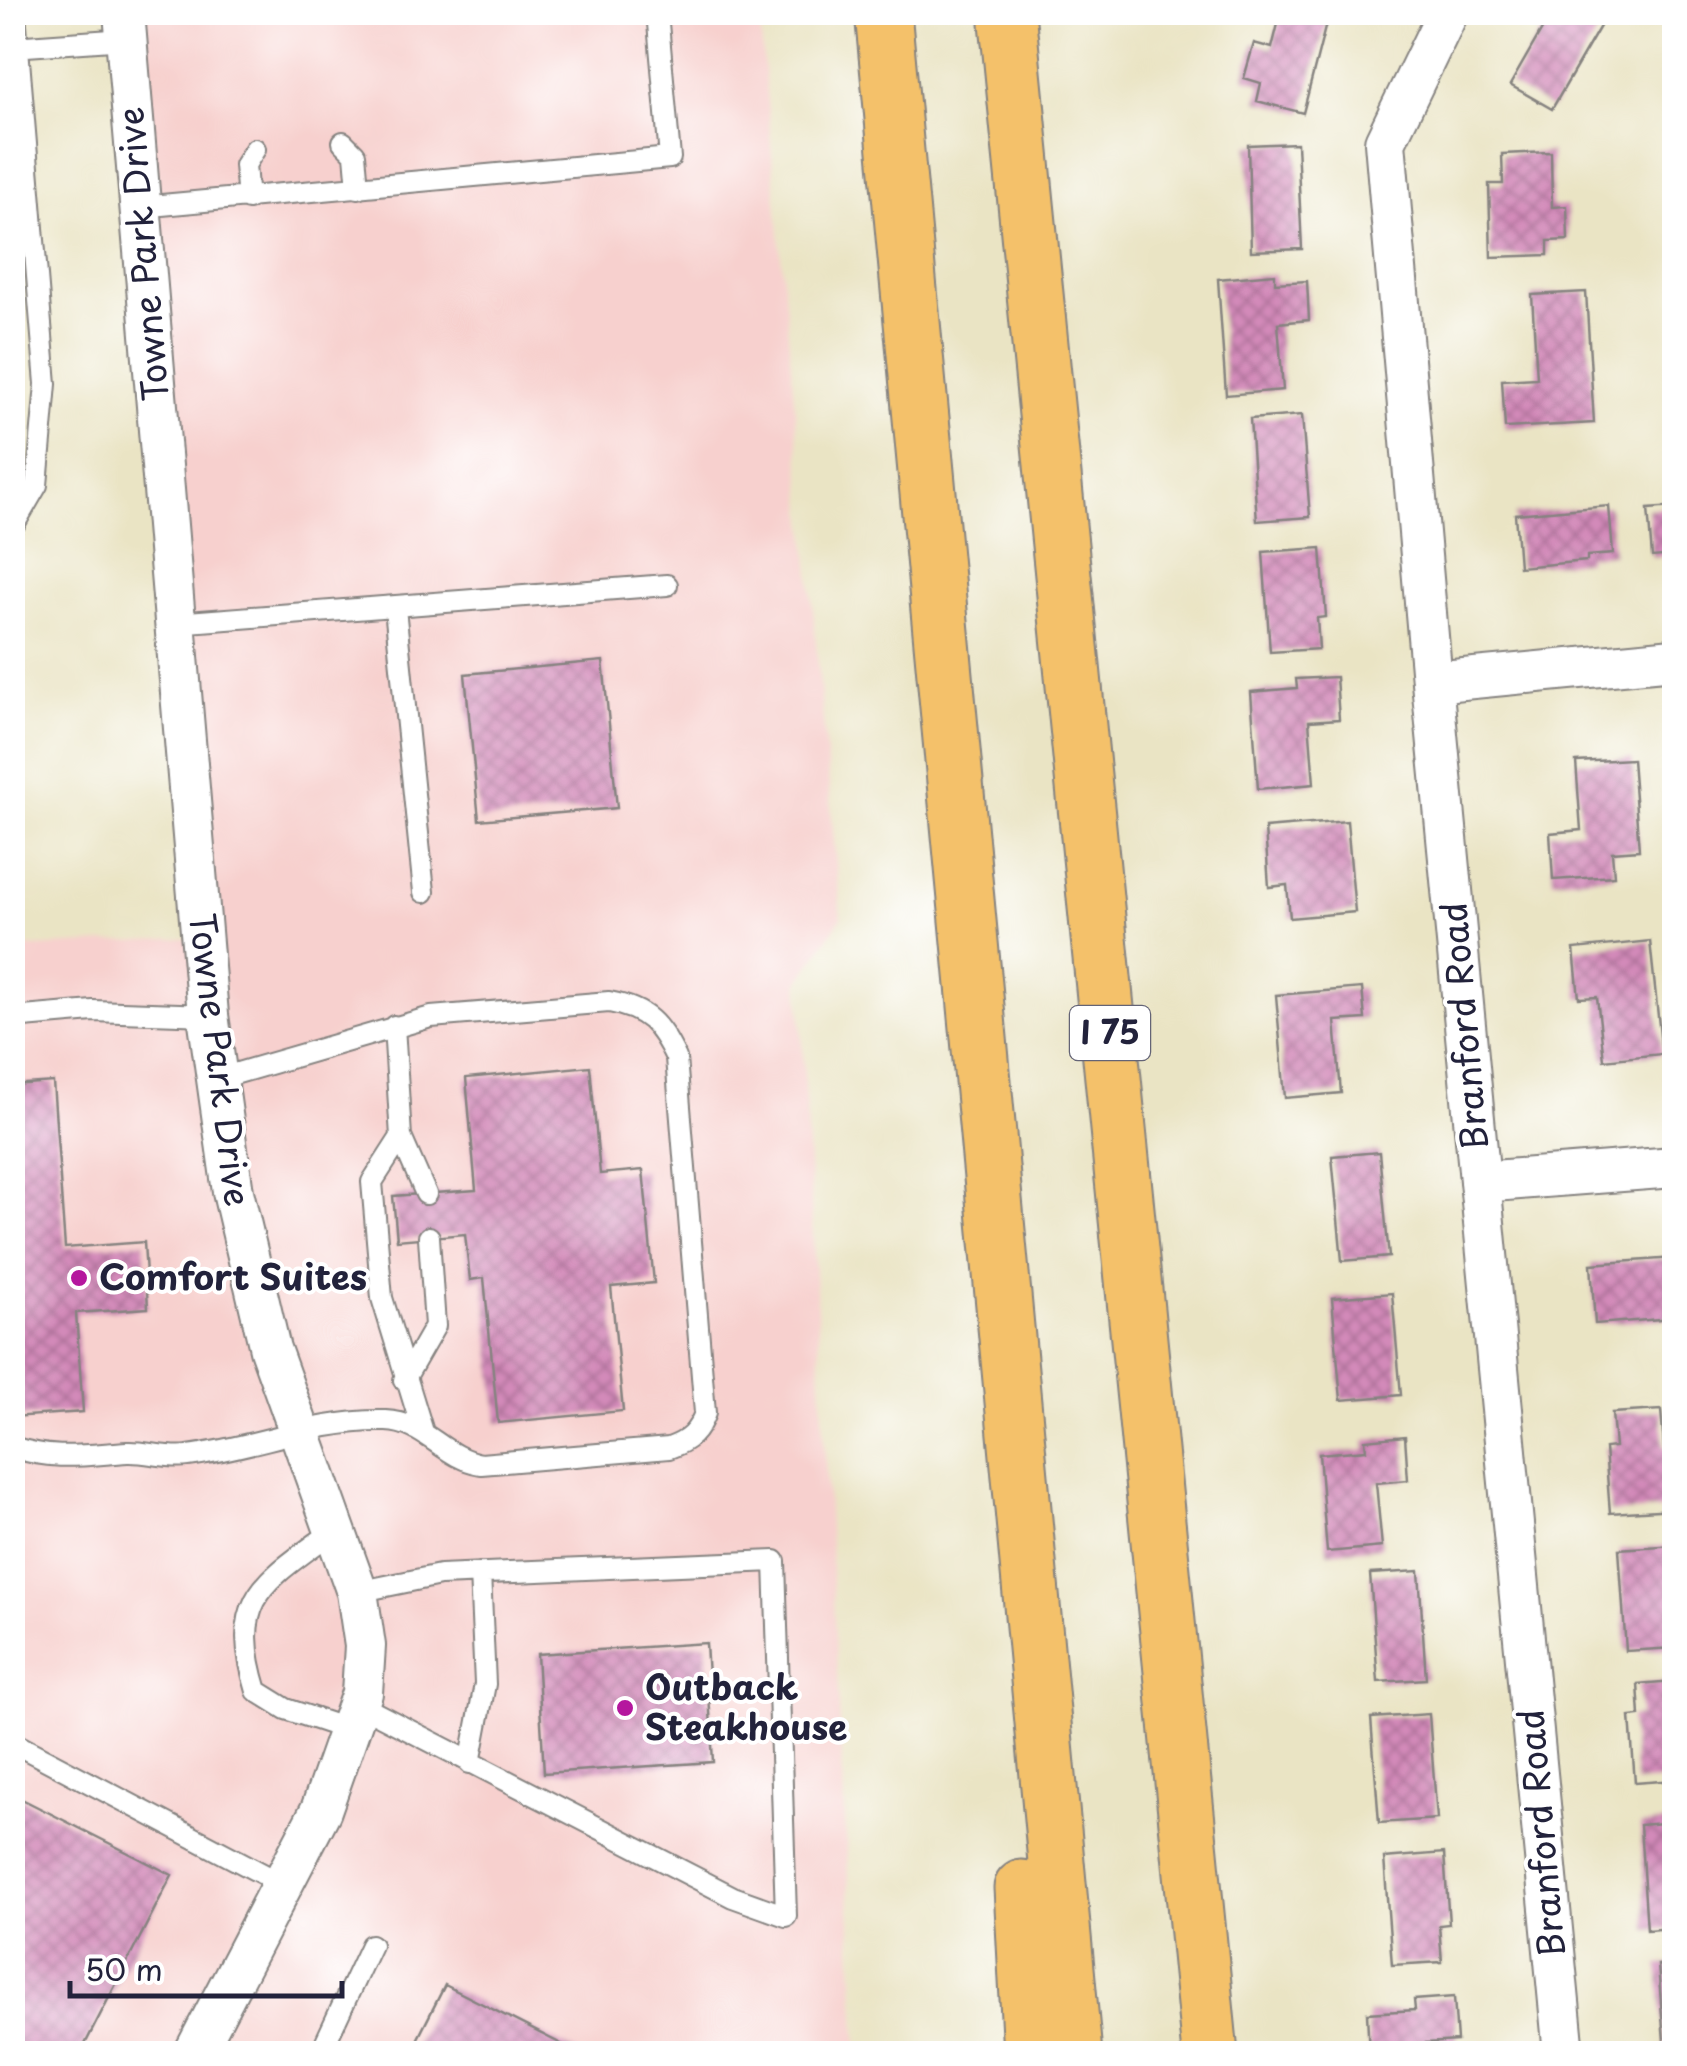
<svg xmlns="http://www.w3.org/2000/svg" width="1687" height="2066" font-family="'Playpen Sans',sans-serif">
  <defs>
    <pattern id="building-cross-hatch" width="8" height="8" patternUnits="userSpaceOnUse" patternTransform="scale(2.5)"><rect width="8" height="8" fill="#d38ab9"/><path d="M0 0l8 8M0 8l8-8" fill="none" stroke="#ab7098"/></pattern>
  </defs>
  <rect width="100%" height="100%" fill="#fff"/>
  <filter id="ink" filterUnits="userSpaceOnUse"><feTurbulence type="fractalNoise" baseFrequency=".01" numOctaves="2"/><feDisplacementMap in="SourceGraphic" scale="20" xChannelSelector="R" yChannelSelector="G"/><feConvolveMatrix kernelMatrix="1 2 1 2 8 2 1 2 1" color-interpolation-filters="sRGB"/></filter>
  <filter id="wash" filterUnits="userSpaceOnUse"><feTurbulence type="fractalNoise" baseFrequency=".0048" numOctaves="4" result="noise"/><feDisplacementMap in="SourceGraphic" scale="40" xChannelSelector="R" yChannelSelector="G"/><feGaussianBlur stdDeviation="2.25" result="paint"/><feColorMatrix in="noise" values="0 0 0 0 0 0 0 0 0 0 0 0 0 0 0 0 0 1.4 0 .05"/><feComposite in="paint" operator="in"/></filter>
  <g filter="url(#wash)">
    <rect width="100%" height="100%" fill="#eae4c4"/>
    <!-- built -->
    <path fill="#f7d0ce" d="M 124,13 L 759,13 L 841,918 L 799,982 L 858,2053 L 13,2054 L 13,948 L 201,938 Z"/>
    <g id="blocks">
      <!-- building -->
      <path fill="url(#building-cross-hatch)" d="M 1281,12 L 1329,12 L 1303,113 L 1257,101 L 1261,83 L 1244,78 L 1254,43 L 1272,48 Z
        M 1552,12 L 1606,16 L 1552,109 L 1510,85 Z
        M 1297,143 L 1302,249 L 1251,251 L 1248,145 Z
        M 1551,152 L 1552,207 L 1567,206 L 1568,240 L 1548,241 L 1548,255 L 1491,257 L 1489,184 L 1503,184 L 1502,154 Z
        M 1275,274 L 1275,283 L 1307,281 L 1309,320 L 1278,323 L 1283,390 L 1226,395 L 1218,279 Z
        M 1586,292 L 1594,423 L 1505,428 L 1502,380 L 1537,378 L 1532,295 Z
        M 1302,415 L 1310,517 L 1257,521 L 1250,419 Z
        M 1609,506 L 1613,554 L 1587,556 L 1587,561 L 1519,567 L 1515,514 Z
        M 1674,507 L 1674,555 L 1652,557 L 1648,509 Z
        M 1321,548 L 1326,617 L 1317,618 L 1319,649 L 1270,652 L 1263,552 Z
        M 603,661 L 617,808 L 479,820 L 465,674 Z
        M 1336,677 L 1339,719 L 1309,721 L 1314,784 L 1258,789 L 1251,692 L 1297,688 L 1296,679 Z
        M 1632,759 L 1639,850 L 1612,852 L 1614,876 L 1553,880 L 1550,833 L 1581,830 L 1576,762 Z
        M 1347,821 L 1355,912 L 1290,918 L 1287,885 L 1269,887 L 1265,828 Z
        M 1650,941 L 1662,1054 L 1604,1060 L 1597,997 L 1579,998 L 1574,949 Z
        M 1362,988 L 1365,1019 L 1335,1021 L 1341,1093 L 1285,1098 L 1276,995 Z
        M 590,1066 L 600,1174 L 643,1170 L 654,1283 L 611,1287 L 623,1411 L 498,1423 L 484,1278 L 470,1280 L 465,1234 L 397,1240 L 393,1196 L 476,1190 L 466,1078 Z
        M 53,1082 L 65,1248 L 144,1242 L 148,1308 L 76,1313 L 83,1412 L 12,1417 L 12,1085 Z
        M 1379,1152 L 1389,1257 L 1342,1261 L 1332,1156 Z
        M 1674,1258 L 1674,1318 L 1595,1324 L 1591,1264 Z
        M 1392,1293 L 1401,1395 L 1341,1400 L 1332,1298 Z
        M 1661,1410 L 1664,1447 L 1674,1446 L 1674,1509 L 1610,1513 L 1605,1448 L 1615,1447 L 1612,1413 Z
        M 1405,1436 L 1408,1480 L 1376,1483 L 1382,1547 L 1327,1552 L 1319,1454 L 1366,1450 L 1365,1440 Z
        M 1674,1545 L 1674,1648 L 1626,1651 L 1619,1549 Z
        M 1419,1571 L 1426,1679 L 1378,1682 L 1370,1574 Z
        M 706,1643 L 713,1762 L 544,1773 L 537,1654 Z
        M 1674,1681 L 1674,1780 L 1635,1783 L 1630,1717 L 1640,1716 L 1638,1684 Z
        M 1429,1714 L 1437,1819 L 1379,1823 L 1371,1718 Z
        M 12,1794 L 172,1875 L 80,2054 L 12,2054 Z
        M 1674,1822 L 1674,1928 L 1647,1930 L 1640,1825 Z
        M 1444,1853 L 1449,1924 L 1439,1925 L 1442,1962 L 1392,1965 L 1384,1858 Z
        M 1674,1964 L 1674,2054 L 1665,2054 L 1658,1965 Z
        M 445,1985 L 581,2054 L 410,2054 Z
        M 1454,1997 L 1457,2041 L 1426,2043 L 1427,2054 L 1369,2054 L 1367,2013 L 1415,2010 L 1414,2000 Z"/>
    </g>
  </g>
  <g filter="url(#ink)">
    <use href="#blocks" fill-opacity="0" stroke="#868380" stroke-width="2.5"/>
    <g fill="none" stroke-linecap="round" stroke-linejoin="round">
      <!-- service casing -->
      <g stroke="#868380" stroke-width="24">
        <path id="service" d="M 12,47 L 126,39
          M 343,142 L 355,154 L 358,188
          M 248,199 L 245,165 L 255,149
          M 140,207 L 670,158 L 657,12
          M 12,528 L 37,485 L 46,384 L 15,12
          M 395,608 L 424,892
          M 175,623 L 667,585
          M 12,1018 L 93,1011 L 208,1015
          M 394,1026 L 401,1137 L 372,1182 L 382,1298 L 423,1432
          M 401,1137 L 426,1194
          M 404,1380 L 435,1326 L 429,1237
          M 12,1447 C 55,1461 83,1455 127,1452 C 147,1451 168,1459 188,1456 C 253,1448 319,1419 386,1421 C 425,1422 443,1458 481,1464 L 669,1448 C 689,1441 698,1432 705,1413 L 676,1058 C 660,1024 647,1009 609,1002 L 431,1017 L 217,1079
          M 336,1529 C 265,1582 228,1596 257,1691 L 286,1709 L 349,1730
          M 357,1592 L 440,1575 L 775,1561 L 786,1916 L 733,1897 L 358,1704
          M 12,1742 L 280,1883
          M 470,1763 L 485,1684 L 480,1573
          M 320,2054 L 371,1945"/>
      </g>
      <!-- minor casing -->
      <g stroke="#868380" stroke-width="44">
        <path id="minor" d="M 124,12 L 208,1015 L 233,1192 L 270,1349 L 357,1592 L 365,1646 L 362,1693 L 321,1810 L 194,2054
          M 1448,12 L 1385,142 L 1432,682 L 1564,2054
          M 1432,682 L 1674,659
          M 1480,1182 L 1674,1167"/>
      </g>
      <!-- motorway casing -->
      <g stroke="#868380" stroke-width="59">
        <path id="motorway" d="M 883,12 L 1074,2054
          M 1007,12 L 1210,2054
          M 1022,1888 L 1031,2054"/>
      </g>
      <!-- service -->
      <use href="#service" stroke="#fff" stroke-width="20"/>
      <!-- minor -->
      <use href="#minor" stroke="#fff" stroke-width="40"/>
      <!-- motorway -->
      <use href="#motorway" stroke="#f4c16a" stroke-width="55"/>
    </g>
  </g>
  <!-- markers -->
  <g fill="#b5179e" stroke="#fff" stroke-width="4">
    <circle cx="79" cy="1278" r="10"/>
    <circle cx="625" cy="1708" r="10"/>
  </g>
  <g text-anchor="middle" stroke-width="8" stroke-linejoin="round" paint-order="stroke">
    <!-- shield labels -->
    <rect fill="#fff" stroke="#646476" stroke-width="2.5" x="1070" y="1006" width="80" height="54" rx="8"/>
    <g font-size="32" font-weight="bold" fill="#22223b">
      <text x="1110" y="1044">I 75</text>
    </g>
    <!-- street labels -->
    <g font-size="35" fill="#22223b" stroke="#fff">
      <text transform="translate(144 254) rotate(-95)" y="12">Towne Park Drive</text>
      <text transform="translate(1465 1026) rotate(-95)" y="12">Branford Road</text>
      <text transform="translate(219 1060) rotate(83)" y="12">Towne Park Drive</text>
      <text transform="translate(1542 1833) rotate(-95)" y="12">Branford Road</text>
    </g>
    <!-- poi labels -->
    <g font-size="35" font-weight="bold" fill="#22223b" stroke="#fff" text-anchor="start">
      <text x="99" y="1290">Comfort Suites</text>
      <text x="645" y="1700">Outback<tspan x="645" dy="40">Steakhouse</tspan></text>
    </g>
  </g>
  <!-- margin -->
  <rect width="1687" height="2066" fill="none" stroke="#fff" stroke-width="50"/>
  <!-- scale -->
  <path d="M70 1981v15h272v-15" fill="none" stroke="#22223b" stroke-width="5"/>
  <text x="85" y="1981" font-size="30" fill="#22223b" stroke="#ffffff" stroke-width="8" paint-order="stroke">50 m</text>
</svg>
